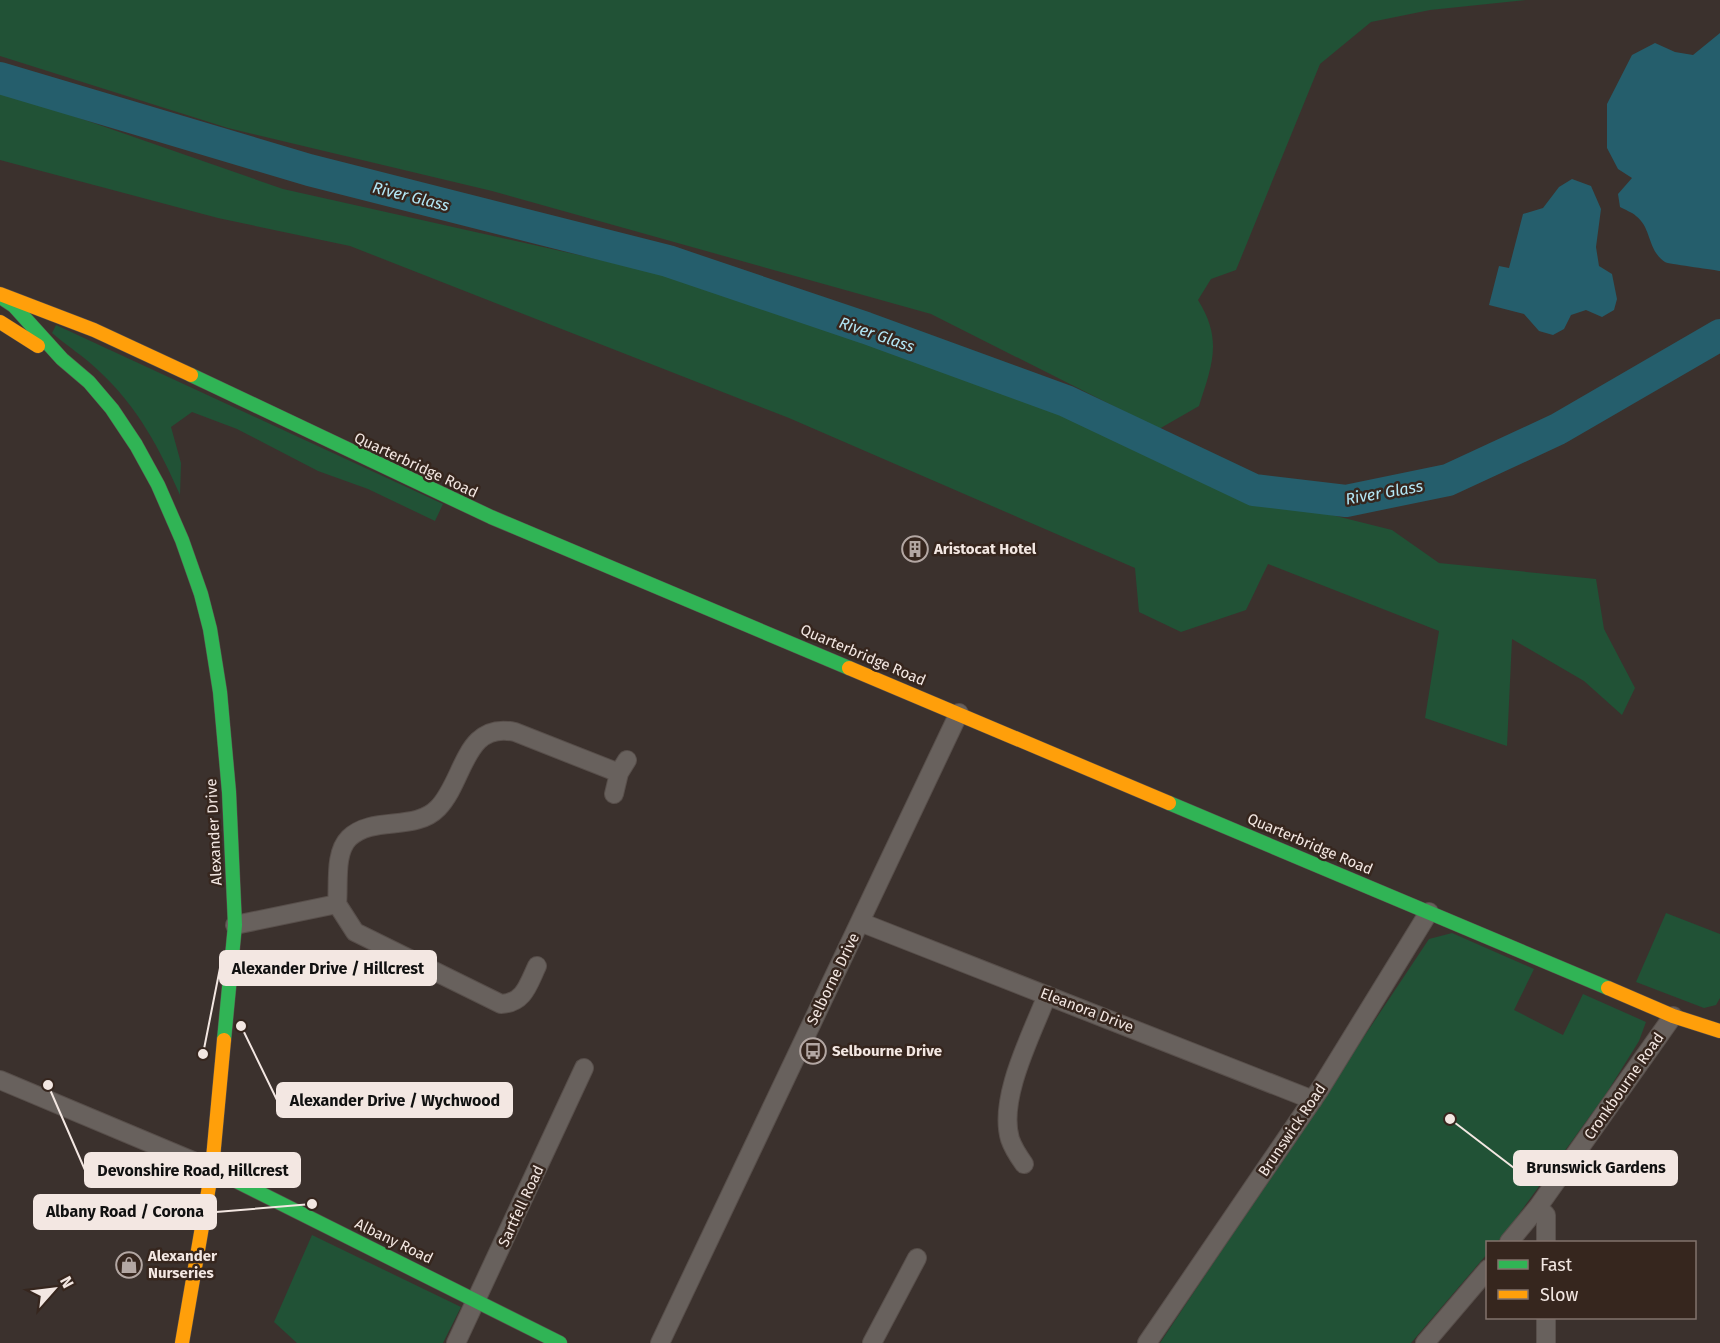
<svg xmlns="http://www.w3.org/2000/svg" width="1720" height="1343" font-family="'Fira Sans',sans-serif">
  <rect width="100%" height="100%" fill="#3b312d"/>
  <!-- green -->
  <path fill="#215236" d="M 0,0 L 1526,0 L 1430,10 L 1371,22 L 1320,64 L 1236,270 L 1211,279 L 1198,300 C 1223,340 1212,365 1199,406 L 1159,429 L 931,314 L 492,191 L 228,128 L 0,56 Z
    M 0,86 L 16,96 L 283,189 L 655,272 L 834,332 L 1053,412 L 1247,497 L 1320,512 L 1392,530 L 1439,563 L 1596,579 L 1604,629 L 1635,688 L 1622,715 L 1584,681 L 1512,639 L 1507,746 L 1425,718 L 1439,631 L 1268,564 L 1246,610 L 1181,632 L 1139,612 L 1135,568 L 789,418 L 350,246 L 218,218 L 0,160 Z
    M 56,325 L 443,504 L 435,521 L 368,489 L 318,471 L 237,429 L 192,412 L 171,427 L 181,463 L 180,495 C 160,449 137,406 99,371 C 85,357 67,346 52,333 Z
    M 1666,913 L 1720,934 L 1720,998 L 1716,1005 L 1704,1008 L 1636,982 Z
    M 1452,933 L 1534,969 L 1514,1010 L 1563,1035 L 1583,994 L 1646,1022 L 1639,1041 L 1606,1094 L 1503,1236 L 1497,1242 L 1488,1242 L 1487,1254 L 1411,1343 L 1160,1343 L 1429,939 Z
    M 312,1235 L 461,1307 L 443,1343 L 297,1343 L 274,1322 Z"/>
  <!-- water -->
  <path fill="#255e6c" d="M 1720,33 L 1720,271 L 1719,271 C 1710,269 1668,264 1665,262 C 1647,250 1652,228 1636,216 C 1632,212 1625,210 1620,207 L 1618,194 L 1632,178 L 1618,169 L 1607,148 L 1607,104 L 1632,55 L 1655,43 L 1675,52 L 1693,55 Z
    M 1572,179 L 1591,186 L 1601,209 L 1596,247 L 1599,266 L 1612,274 L 1617,299 L 1614,310 L 1602,317 L 1586,310 L 1571,315 L 1564,329 L 1553,335 L 1539,331 L 1524,314 L 1489,305 L 1499,266 L 1509,268 L 1523,214 L 1543,208 L 1559,187 Z"/>
  <g fill="none" stroke-linecap="round" stroke-linejoin="round">
    <!-- river -->
    <path stroke="#255e6c" stroke-width="32" d="M 0,78 L 309,170 L 668,261 L 866,328 L 1066,401 L 1254,490 L 1346,501 L 1448,480 L 1558,429 L 1720,335"/>
    <!-- street casing -->
    <g stroke="#584f4b" stroke-width="20">
      <path id="street" d="M 614,794 L 619,773 L 627,760
        M 337,904 L 355,932 L 501,1004 C 524,1003 528,985 537,966
        M 860,922 L 1313,1100
        M 235,925 L 337,904 C 339,884 334,853 349,838 C 373,815 415,832 438,808 C 465,780 464,721 515,732 L 619,773
        M 0,1080 L 212,1169
        M 1024,1164 C 1019,1157 1013,1148 1010,1139 C 998,1098 1032,1034 1047,995
        M 1538,1207 L 1546,1215 L 1546,1242
        M 1509,1242 L 1538,1207 L 1673,1016
        M 456,1343 L 584,1068
        M 660,1343 L 959,713
        M 872,1343 L 917,1258
        M 1147,1343 L 1320,1089 L 1429,912
        M 1425,1343 L 1488,1269
        M 1546,1343 L 1546,1318"/>
    </g>
    <!-- fast casing -->
    <g stroke="#584f4b" stroke-width="15">
      <path id="fast" d="M 2,298 L 14,306 L 62,359 L 89,382 L 112,409 L 136,445 L 158,485 L 182,540 L 201,594 L 210,629 L 220,692 L 229,792 L 235,925 L 224,1040
        M 191,375 L 491,517 L 849,668
        M 1169,803 L 1608,988
        M 212,1169 L 560,1343"/>
    </g>
    <!-- slow casing -->
    <g stroke="#584f4b" stroke-width="15">
      <path id="slow" d="M 0,294 L 94,330 L 191,375
        M 0,322 L 38,346
        M 849,668 L 1169,803
        M 1608,988 L 1673,1016 L 1720,1031
        M 182,1343 L 212,1169 L 224,1040"/>
    </g>
    <!-- street -->
    <use href="#street" stroke="#68615d" stroke-width="18"/>
    <!-- fast -->
    <use href="#fast" stroke="#30b455" stroke-width="14"/>
    <!-- slow -->
    <use href="#slow" stroke="#ff9f0a" stroke-width="14"/>
  </g>
  <!-- icons -->
  <defs>
    <g id="building-ring" transform="scale(1.35)"><circle r="9.5" fill="#36261e" stroke="#b3a7a3" stroke-width="1.5"/><path d="M-4-6H4V6H1V3H-1V6H-4ZM-2.5-4.3h1.7v1.8h-1.7ZM.8-4.3h1.7v1.8H.8ZM-2.5-1h1.7V.8h-1.7ZM.8-1h1.7V.8H.8Z" fill="#b3a7a3"/></g>
    <g id="bus-ring" transform="scale(1.35)"><circle r="9.5" fill="#36261e" stroke="#b3a7a3" stroke-width="1.5"/><path d="M-5-6H5V4H4V6H2V4H-2V6H-4V4H-5ZM-3.5-4V0h7V-4ZM-3.5 1.2v1.5H-2V1.2ZM2 1.2v1.5H3.5V1.2Z" fill="#b3a7a3"/></g>
    <g id="shop-ring" transform="scale(1.35)"><circle r="9.5" fill="#36261e" stroke="#b3a7a3" stroke-width="1.5"/><path d="M-5-2.5h2.3a2.7 3.5 0 0 1 5.4 0H5L5.5 6h-11ZM-1.5-2.5h3a1.5 2.3 0 0 0-3 0Z" fill="#b3a7a3"/></g>
  </defs>
  <g fill-rule="evenodd">
    <use href="#building-ring" x="915" y="549"/>
    <use href="#bus-ring" x="813" y="1051"/>
    <use href="#shop-ring" x="129" y="1265"/>
  </g>
  <g text-anchor="middle" stroke-width="5" stroke-linejoin="round" paint-order="stroke">
    <!-- street labels -->
    <g font-size="15" fill="#f3e7e2" stroke="#36261e">
      <text transform="translate(416 465) rotate(25)" y="5">Quarterbridge Road</text>
      <text transform="translate(863 655) rotate(23)" y="5">Quarterbridge Road</text>
      <text transform="translate(214 832) rotate(-93)" y="5">Alexander Drive</text>
      <text transform="translate(1310 844) rotate(23)" y="5">Quarterbridge Road</text>
      <text transform="translate(833 979) rotate(-64)" y="5">Selborne Drive</text>
      <text transform="translate(1087 1010) rotate(21)" y="5">Eleanora Drive</text>
      <text transform="translate(1624 1086) rotate(-55)" y="5">Cronkbourne Road</text>
      <text transform="translate(1292 1130) rotate(-56)" y="5">Brunswick Road</text>
      <text transform="translate(521 1206) rotate(-65)" y="5">Sartfell Road</text>
      <text transform="translate(394 1241) rotate(26)" y="5">Albany Road</text>
    </g>
    <!-- poi labels -->
    <g font-size="15" font-weight="bold" fill="#f3e7e2" stroke="#36261e" text-anchor="start">
      <text x="934" y="554">Aristocat Hotel</text>
      <text x="832" y="1056">Selbourne Drive</text>
      <text x="148" y="1261">Alexander<tspan x="148" dy="17">Nurseries</tspan></text>
    </g>
    <!-- water labels -->
    <g font-size="16" font-style="italic" fill="#b3e7f6" stroke="#36261e">
      <text transform="translate(411 196) rotate(14)" y="6">River Glass</text>
      <text transform="translate(877 334) rotate(19)" y="6">River Glass</text>
      <text transform="translate(1384 492) rotate(-10)" y="6">River Glass</text>
    </g>
  </g>
  <!-- callouts -->
  <path fill="none" stroke="#f3e7e2" stroke-width="2" d="M203 1054L220 968M241 1026L277 1100M1450 1119L1514 1168M48 1085L85 1170M312 1204L216 1212"/>
  <g fill="#f3e7e2" stroke="#36261e" stroke-width="2">
    <circle cx="203" cy="1054" r="6"/>
    <circle cx="241" cy="1026" r="6"/>
    <circle cx="1450" cy="1119" r="6"/>
    <circle cx="48" cy="1085" r="6"/>
    <circle cx="312" cy="1204" r="6"/>
  </g>
  <g fill="#f3e7e2" stroke="#f3e7e2" stroke-width="2">
    <rect x="220" y="951" width="216" height="34" rx="6"/>
    <rect x="277" y="1083" width="235" height="34" rx="6"/>
    <rect x="1514" y="1151" width="163" height="34" rx="6"/>
    <rect x="85" y="1153" width="215" height="34" rx="6"/>
    <rect x="34" y="1195" width="182" height="34" rx="6"/>
  </g>
  <g font-size="16" text-anchor="middle" font-weight="bold" fill="#111">
    <text x="328" y="974">Alexander Drive / Hillcrest</text>
    <text x="395" y="1106">Alexander Drive / Wychwood</text>
    <text x="1596" y="1173">Brunswick Gardens</text>
    <text x="193" y="1176">Devonshire Road, Hillcrest</text>
    <text x="125" y="1217">Albany Road / Corona</text>
  </g>
  <!-- legend -->
  <rect x="1486" y="1241" width="210" height="78" fill="#36261e" stroke="#82736c" stroke-width="1.5"/>
  <rect x="1498" y="1260" width="30" height="9" fill="#30b455" stroke="#82736c" stroke-width="1.5"/>
  <text x="1540" y="1271" font-size="18" fill="#f3e7e2">Fast</text>
  <rect x="1498" y="1290" width="30" height="9" fill="#ff9f0a" stroke="#82736c" stroke-width="1.5"/>
  <text x="1540" y="1301" font-size="18" fill="#f3e7e2">Slow</text>
  <!-- north arrow -->
  <g transform="translate(54 1289) rotate(62)" stroke="#36261e" stroke-width="4.5" paint-order="stroke">
  <path d="M0-4.5L10 22L0 15L-10 22Z" fill="#f3e7e2"/>
  <text y="-9" font-size="16" font-weight="bold" text-anchor="middle" fill="#f3e7e2">N</text>
  </g>
</svg>
